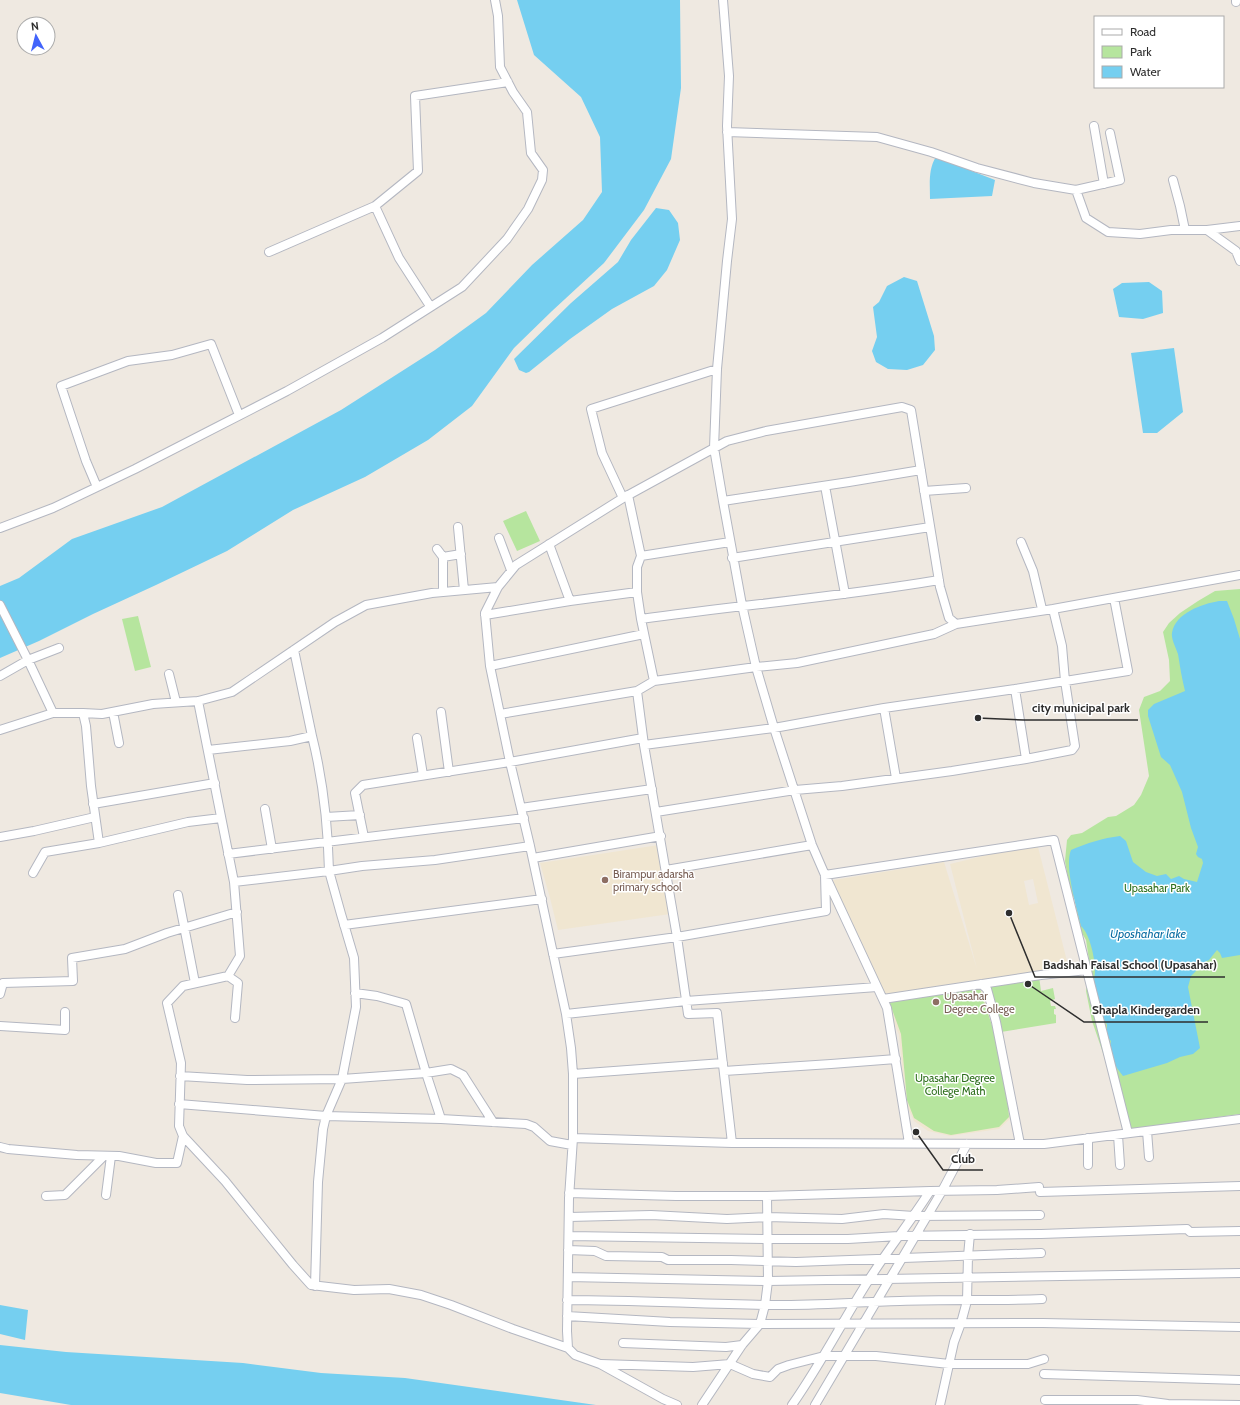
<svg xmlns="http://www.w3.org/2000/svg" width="1240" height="1405" font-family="Cabin,sans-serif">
  <rect width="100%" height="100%" fill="#efe9e1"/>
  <!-- education -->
  <path fill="#f0e6d1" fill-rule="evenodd" d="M 1037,843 L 1068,965 L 982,987 L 998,1032 L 1011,1118 L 999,1129 L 950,1136 L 928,1131 L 914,1121 L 906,1104 L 899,1035 L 883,997 L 825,889 L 828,881 L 944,862 L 977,969 L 950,864 ZM 1033,879 L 1038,903 L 1029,905 L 1024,881 Z
    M 659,845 L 670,914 L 558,930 L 550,898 L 540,863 Z"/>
  <!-- green -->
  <path fill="#b6e59e" d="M 526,511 L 540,541 L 517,551 L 503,521 Z
    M 1240,589 L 1240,1114 L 1125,1130 L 1103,1053 L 1092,1021 L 1086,991 L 1089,960 L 1086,940 L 1079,928 L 1075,900 L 1070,890 L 1065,861 L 1067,840 L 1071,835 L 1082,833 L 1108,817 L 1116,816 L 1134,805 L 1141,795 L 1149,776 L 1139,710 L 1144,697 L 1160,691 L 1170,681 L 1169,660 L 1163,632 L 1169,623 L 1180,613 L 1198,601 L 1215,591 Z
    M 138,616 L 151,667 L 135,671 L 122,619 Z
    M 1039,976 L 1041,991 L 1053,988 L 1055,999 L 1050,1001 L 1051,1006 L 1055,1006 L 1056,1009 L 1054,1009 L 1054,1014 L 1056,1015 L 1056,1023 L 1001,1032 L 988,986 Z
    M 979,986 L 999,1047 L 1008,1106 L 1009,1117 L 999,1127 L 951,1135 L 934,1131 L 914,1118 L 907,1100 L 901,1034 L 889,1001 Z"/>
  <!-- water -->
  <path fill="#75cff0" d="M 517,0 L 680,0 L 681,88 L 671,159 L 644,210 L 604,263 L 552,311 L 514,348 L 472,406 L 428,440 L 365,477 L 293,510 L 227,551 L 156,585 L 93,614 L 39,641 L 0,658 L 0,586 L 19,578 L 72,539 L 162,507 L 341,410 L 435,350 L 486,313 L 532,265 L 583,220 L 602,192 L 600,137 L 581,97 L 534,55 Z
    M 936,157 L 995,180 L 992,196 L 930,199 C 930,185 928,169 936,157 Z
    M 656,208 L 669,210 L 678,223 L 680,240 L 667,270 L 654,286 L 612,309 L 570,339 L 529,372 L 526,373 L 519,370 L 514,359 L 571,303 L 618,262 L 631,240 Z
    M 904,277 L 917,281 L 934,336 L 935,350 L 923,365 L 907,370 L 888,369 L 876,362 L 872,351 L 877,337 L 873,307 L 879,302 L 887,286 Z
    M 1149,282 L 1162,291 L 1163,313 L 1143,319 L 1119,317 L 1113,289 L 1122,283 Z
    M 1174,348 L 1183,412 L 1157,433 L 1143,433 L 1131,353 Z
    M 1219,601 L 1227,601 L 1234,619 L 1240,639 L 1240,955 L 1222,958 L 1220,953 L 1217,950 L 1209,960 L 1198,965 L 1196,971 L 1191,976 L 1188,987 L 1200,1048 L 1193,1054 L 1180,1057 L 1167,1063 L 1123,1076 C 1114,1064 1107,1056 1111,1041 L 1107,1037 L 1107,1024 C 1102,1021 1100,1014 1099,1008 C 1097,999 1095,991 1094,983 C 1094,979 1095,974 1095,970 C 1095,959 1090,934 1081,926 C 1077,908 1064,867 1071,850 C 1087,843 1103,838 1120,836 L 1126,841 L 1133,862 L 1146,872 L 1157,876 L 1166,874 L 1171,879 L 1179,876 L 1184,879 L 1197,882 L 1203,863 L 1202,859 L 1198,857 L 1196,854 L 1198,847 L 1191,828 L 1182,792 L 1170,765 L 1161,757 L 1148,716 L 1148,710 L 1154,704 L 1185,691 C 1182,679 1180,667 1178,654 C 1176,648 1171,639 1172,633 C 1175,613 1202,604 1219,601 Z
    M 0,1305 L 28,1310 L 25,1340 L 0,1334 Z
    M 0,1345 L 66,1352 L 243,1363 L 321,1373 L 405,1378 L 596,1405 L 71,1405 L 0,1393 Z"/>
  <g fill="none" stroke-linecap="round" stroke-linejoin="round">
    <!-- minor casing -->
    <g stroke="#b4b7c1" stroke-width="10">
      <path id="minor" d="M 723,0 L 729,76 L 727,126 L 732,219 L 727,261 L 717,369 L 714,448 L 723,501 L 849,482 L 921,470
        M 1236,0 L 1236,2
        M 1094,126 L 1104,184
        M 727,132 L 877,137 L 931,152 L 977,168 L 1034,183 L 1076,190 L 1086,218 L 1108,232 L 1140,234 L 1171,230 L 1207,230 L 1236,251 L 1240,261
        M 1173,180 L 1180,206 L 1185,230
        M 1076,190 L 1120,180 L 1110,133
        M 375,206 L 399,258 L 430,306
        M 1207,230 L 1240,226
        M 269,252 L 375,206 L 418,171 L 415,96 L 508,82
        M 825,486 L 845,594
        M 97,487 L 86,461 L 61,386 L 128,361 L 172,355 L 211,344 L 239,415
        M 924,491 L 966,488
        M 628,495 L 641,556 L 637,567 L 637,592 L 641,619 L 654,681 L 637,691 L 644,745 L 677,937 L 688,1014 L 717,1013 L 732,1143
        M 623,498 L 602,453 L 591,409 L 717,369
        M 723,501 L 742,605 L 756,667 L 774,728 L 812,845 L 825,875 L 887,1008 L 909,1143
        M 458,527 L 464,590
        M 0,528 L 53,508 L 135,469 L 287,391 L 382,338 L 462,287 L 507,239 L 528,209 L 542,180 L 543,170 L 531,153 L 527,112 L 513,92 L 500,67 L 498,16 L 495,0
        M 499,538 L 511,570
        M 1021,542 L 1033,571 L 1042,609
        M 549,544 L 570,601
        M 437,549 L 443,557
        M 641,556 L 730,542
        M 732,558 L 930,527
        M 443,592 L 443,557 L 461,554
        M 0,605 L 28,660 L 53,713 L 83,713 L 86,726 L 91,786 L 99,843 L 188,822 L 221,818
        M 485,615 L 570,601 L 637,592
        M 641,619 C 740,605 840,597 939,580
        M 294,650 L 312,736
        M 490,666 L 644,634
        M 169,674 L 176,702
        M 0,676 L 28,660 L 59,648
        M 654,681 L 756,667 L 797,663 L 934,634 L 956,624
        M 1015,689 L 1128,671 L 1114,598
        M 198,701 L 234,882 L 240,956 L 228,976 L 183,986 L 167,1003 L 181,1063 L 179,1126 L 183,1136 L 225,1181 L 293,1265 L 311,1285 L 354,1290 L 389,1289 L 421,1295 L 451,1305 L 513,1329 L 568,1348
        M 113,712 L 119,743
        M 441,712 L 449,772
        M 83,713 L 102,714 L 153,704 L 198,701 L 232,692 L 335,622 L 366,605 L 432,593 L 498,587
        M 500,714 L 637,691
        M 0,730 L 53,713
        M 417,738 L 423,775
        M 644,745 L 774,728 L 884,708 L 896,778
        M 208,750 L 290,741 L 312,736 C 323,780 328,826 329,871 L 234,882
        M 1026,759 L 1072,750 L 1075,746 L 1065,681 L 1062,646 L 1053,609
        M 93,804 L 215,783
        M 521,808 L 652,789
        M 265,809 L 272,849
        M 656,812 L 795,790 L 842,786 L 952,771 L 1026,759 L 1015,689 L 884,708
        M 326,817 L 360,815
        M 0,837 L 34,831 L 95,817
        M 364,837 L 355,793 L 363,785 L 510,762 L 643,738
        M 228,854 L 524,818
        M 533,858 L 661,836
        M 666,870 L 812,845
        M 33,873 L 45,852 L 99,843
        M 178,895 L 195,983
        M 344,925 L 542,899
        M 553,954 L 677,937 L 826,911 L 825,875 L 1054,840 L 1128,1133
        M 228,976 L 238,983 L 235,1018
        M 981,984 L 987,989 L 996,1022 L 1020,1144
        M 355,993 L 377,996 L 406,1004 L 426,1073 L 441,1119 L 526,1124 L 534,1127 L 550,1141 L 572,1145
        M 0,994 L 3,983 L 73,981 L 72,958 L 125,949 L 167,933 L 237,912
        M 883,999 L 1041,975 L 1087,970
        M 566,1014 L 686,1001 L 877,987
        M 0,1026 L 65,1030 L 65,1012
        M 724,1071 L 831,1064 L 896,1059
        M 573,1074 L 723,1063
        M 180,1076 L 247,1080 L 342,1079 L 426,1073 L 451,1069 L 463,1075 L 493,1122
        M 179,1104 L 326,1116 L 441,1119
        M 1147,1131 L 1149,1157
        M 1118,1135 L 1120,1165
        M 573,1138 L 732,1143 L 1044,1144 L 1240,1119
        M 1088,1138 L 1088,1165
        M 0,1147 L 8,1149 L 77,1155 L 119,1156 L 156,1163 L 177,1163 L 183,1136
        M 1040,1192 L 1240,1186
        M 569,1193 L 676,1196 L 767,1196 L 930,1191
        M 106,1195 L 111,1156
        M 46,1196 L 65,1195 L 104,1156
        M 569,1217 L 651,1215 L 727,1219 L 767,1217 L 842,1219 L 884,1214 L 914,1216 L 1040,1215
        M 569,1236 L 767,1239 L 848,1239 L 899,1236 L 1041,1234 L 1187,1229 L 1190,1232 L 1240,1231
        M 568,1250 L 595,1251 L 606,1256 L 662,1257 L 668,1260 L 731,1260 L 796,1262 L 1041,1253
        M 568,1277 L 768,1281 L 1240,1273
        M 315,1286 L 318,1182 L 323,1129 L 326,1116 L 342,1079 L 356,1007 L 354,958 L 341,914 L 329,871 L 362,866 L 435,860 L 530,846
        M 567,1300 C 633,1300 698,1304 764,1305 C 810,1306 855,1302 900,1301 C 947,1299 995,1301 1042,1299
        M 567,1316 L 670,1322 L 760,1324 L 1043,1323 L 1240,1327
        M 623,1343 L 726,1347 L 742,1345
        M 601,1364 L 693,1367 L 730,1364 L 753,1374 L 770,1377 L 778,1369 L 789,1365 L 824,1356 L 876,1356 L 949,1364 L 1028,1364 L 1044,1359
        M 1044,1374 L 1240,1380
        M 1045,1400 L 1137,1400 L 1168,1404 L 1240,1405
        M 677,1405 L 663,1399 L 600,1364 L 575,1355 L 568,1348 L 567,1331 L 569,1198 L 573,1138 L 573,1074 L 571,1048 L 566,1014 L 530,846 L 510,762 L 490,666 L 485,613 L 498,587 L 516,565 L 623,498 L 727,441 L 766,431 L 902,407 L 911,410 L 940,587 L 949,618 L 956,624 L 1053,609 L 1240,575
        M 702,1405 L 742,1345 L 760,1324 L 765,1305 L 768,1281 L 767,1196
        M 792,1405 C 821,1364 843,1320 870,1278 C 889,1248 911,1221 930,1191 L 997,1190 L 1039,1187
        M 815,1405 L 942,1191 L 967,1144
        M 940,1405 L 954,1342 L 961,1323 L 967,1301 L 968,1256 L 970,1234"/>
    </g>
    <!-- minor -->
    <use href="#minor" stroke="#fff" stroke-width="8"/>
  </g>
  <!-- markers -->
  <g fill="#8d6e63" stroke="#fff" stroke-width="1.5">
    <circle cx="605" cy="880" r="4"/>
    <circle cx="936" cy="1002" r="4"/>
  </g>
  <g text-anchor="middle" stroke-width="3" stroke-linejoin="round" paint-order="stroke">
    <!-- education labels -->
    <g font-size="11" fill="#785e54" stroke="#fff" text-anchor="start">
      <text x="613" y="878">Birampur adarsha<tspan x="613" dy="13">primary school</tspan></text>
      <text x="944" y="1000">Upasahar<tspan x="944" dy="13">Degree College</tspan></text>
    </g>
    <!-- park labels -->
    <g font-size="11" fill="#2c6e1b" stroke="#fff">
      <text x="1157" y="892">Upasahar Park</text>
      <text x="955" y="1082">Upasahar Degree<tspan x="955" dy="13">College Math</tspan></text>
    </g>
    <!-- water labels -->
    <g font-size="12" font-style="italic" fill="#0d6fa3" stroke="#fff">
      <text x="1148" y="938">Uposhahar lake</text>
    </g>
  </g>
  <!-- callouts -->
  <path fill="none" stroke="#2e2e2e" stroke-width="1.5" d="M978 718L1024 720H1138M1009 913L1035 977H1225M1028 984L1084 1022H1208M916 1132L943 1170H983"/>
  <g fill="#2e2e2e" stroke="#fff" stroke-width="1.5">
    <circle cx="978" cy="718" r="4"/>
    <circle cx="1009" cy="913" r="4"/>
    <circle cx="1028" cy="984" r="4"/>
    <circle cx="916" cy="1132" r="4"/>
  </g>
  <g font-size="12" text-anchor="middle" font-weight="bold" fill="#2e2e2e" stroke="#fff" stroke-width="3" stroke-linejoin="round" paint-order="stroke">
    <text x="1081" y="712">city municipal park</text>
    <text x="1130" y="969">Badshah Faisal School (Upasahar)</text>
    <text x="1146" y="1014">Shapla Kindergarden</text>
    <text x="963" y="1163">Club</text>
  </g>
  <!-- legend -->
  <rect x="1094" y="16" width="130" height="72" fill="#ffffff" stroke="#ababab"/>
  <rect x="1102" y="29" width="20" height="6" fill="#ffffff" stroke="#ababab"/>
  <text x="1130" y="36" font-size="12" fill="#2e2e2e">Road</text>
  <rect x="1102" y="46" width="20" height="12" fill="#b6e59e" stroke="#ababab"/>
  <text x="1130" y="56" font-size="12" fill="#2e2e2e">Park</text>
  <rect x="1102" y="66" width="20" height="12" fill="#75cff0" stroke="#ababab"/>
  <text x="1130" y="76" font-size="12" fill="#2e2e2e">Water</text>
  <!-- north arrow -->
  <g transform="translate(36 36) rotate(353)"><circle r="19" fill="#ffffff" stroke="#ababab"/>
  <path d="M0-3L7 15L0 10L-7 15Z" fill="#4264fb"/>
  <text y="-6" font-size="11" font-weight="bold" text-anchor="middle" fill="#2e2e2e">N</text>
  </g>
</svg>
